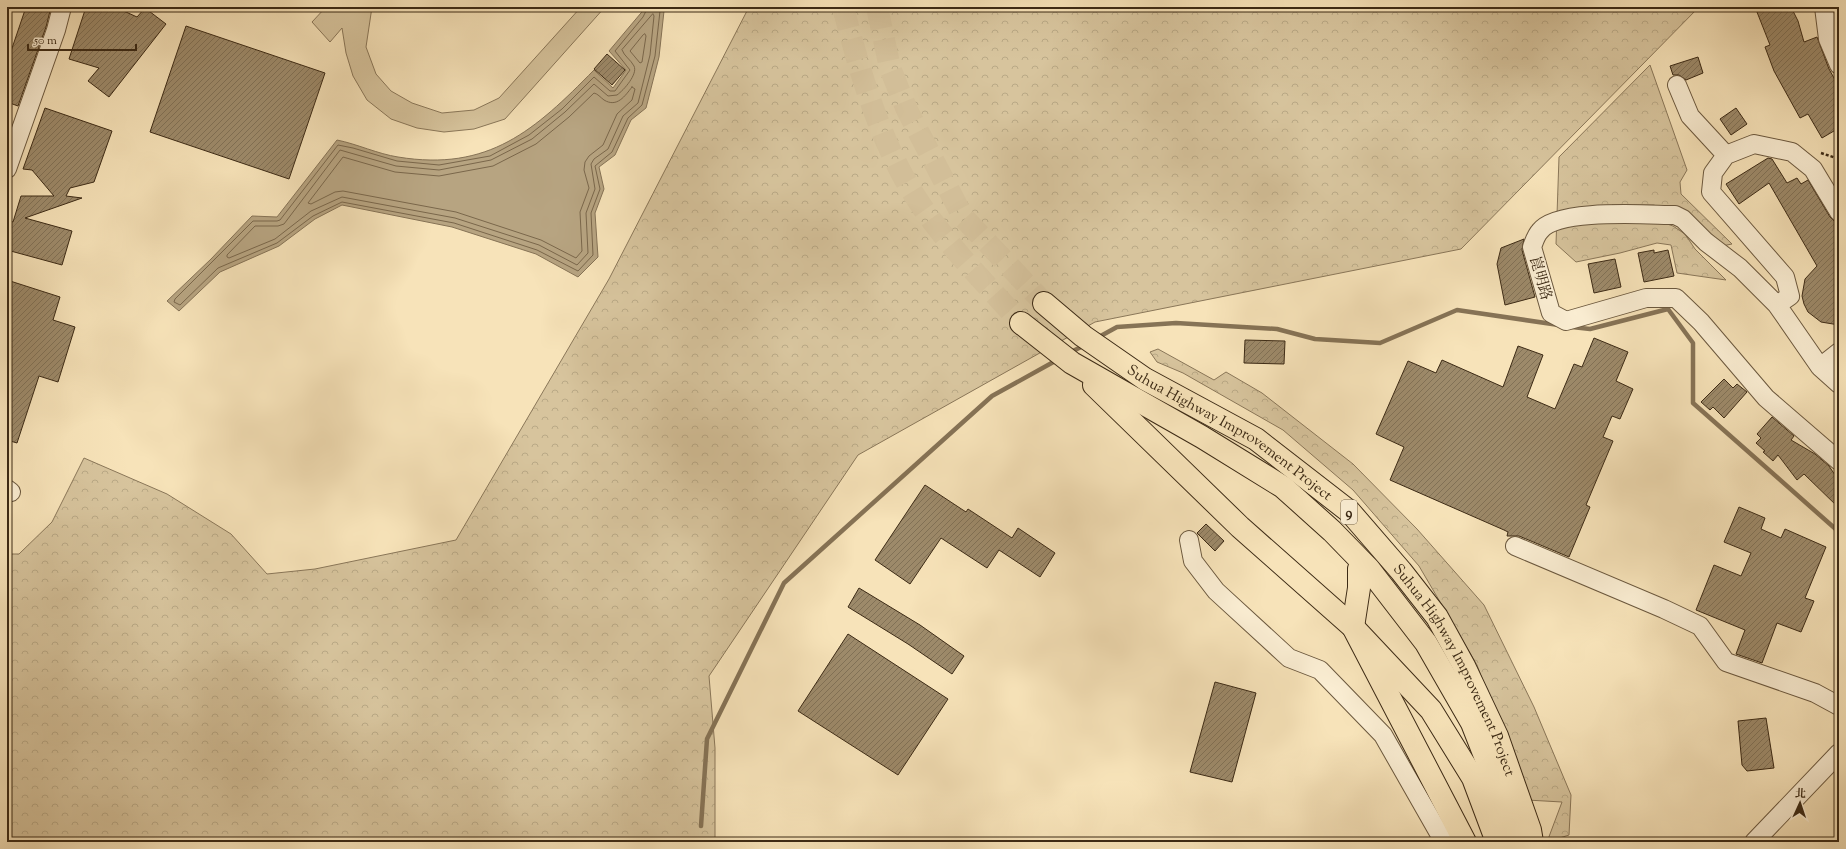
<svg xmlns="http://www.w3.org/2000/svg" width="1846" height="849" font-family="'Sorts Mill Goudy','Noto Serif TC',serif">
  <defs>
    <pattern id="forest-crowns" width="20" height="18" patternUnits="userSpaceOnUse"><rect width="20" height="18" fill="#d7c49d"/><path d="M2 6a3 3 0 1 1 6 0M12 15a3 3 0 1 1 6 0" fill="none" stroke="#b9a986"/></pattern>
    <pattern id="building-hatch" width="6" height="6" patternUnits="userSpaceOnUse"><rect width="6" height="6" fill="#9d8a6a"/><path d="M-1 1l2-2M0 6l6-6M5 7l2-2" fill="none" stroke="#817156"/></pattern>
  </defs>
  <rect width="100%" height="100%" fill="#f7e3b9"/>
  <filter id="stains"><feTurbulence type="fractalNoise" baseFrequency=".005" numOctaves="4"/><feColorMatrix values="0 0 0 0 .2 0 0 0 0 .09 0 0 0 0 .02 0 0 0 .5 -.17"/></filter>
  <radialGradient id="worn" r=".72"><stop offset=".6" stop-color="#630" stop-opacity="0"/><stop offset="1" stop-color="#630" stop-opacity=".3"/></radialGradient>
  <!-- grass -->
  <path fill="#d7c49d" stroke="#8a7759" d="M 326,7 L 372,7 L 366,47 L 376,74 L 391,91 L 412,103 L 442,113 L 474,110 L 499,98 L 581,7 L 605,7 L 505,119 L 474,129 L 444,132 L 417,128 L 391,119 L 367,100 L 353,76 L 346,53 L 342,28 L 330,42 L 312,22 Z"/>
  <!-- forest -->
  <path fill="url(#forest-crowns)" stroke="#8a7759" d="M 749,7 L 1699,7 L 1461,249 L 1095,322 L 858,455 L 709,676 L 715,748 L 715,842 L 7,842 L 7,554 L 19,554 L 52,522 L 84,458 L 167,494 L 231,534 L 267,574 L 315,569 L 456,540 L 609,279 Z
    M 1650,65 L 1687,170 L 1680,182 L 1681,194 L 1732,244 L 1722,246 L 1701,231 L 1654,205 L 1612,205 L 1673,226 L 1685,234 L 1695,249 L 1726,280 L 1677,273 L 1671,245 L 1657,243 L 1620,253 L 1576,262 L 1556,244 L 1559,157 Z
    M 1158,349 L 1214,380 L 1226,372 L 1262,393 L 1353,464 L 1417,529 L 1484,605 L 1534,707 L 1571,795 L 1569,835 L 1547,842 L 1562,802 L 1527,800 L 1477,665 L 1419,566 L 1353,490 L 1283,430 L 1183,373 L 1157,362 L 1150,352 Z"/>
  <!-- water -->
  <path fill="#b7a481" stroke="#867356" d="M 646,7 L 669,7 L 664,11 L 659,57 L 646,108 L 631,120 L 615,155 L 599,167 L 604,189 L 595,213 L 598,257 L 578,277 L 536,254 L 452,227 L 342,205 L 315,219 L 279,246 L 220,272 L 179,311 L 167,301 L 211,259 L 252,216 L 277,217 L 337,140 C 357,144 378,154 398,157 C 489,172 535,130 594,70 L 613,88 L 626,70 L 609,51 Z"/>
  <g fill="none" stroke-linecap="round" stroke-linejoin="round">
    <!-- shore -->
    <path stroke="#7a674b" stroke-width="1" d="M 648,7 L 643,17 L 615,51 L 630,70 L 615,91 L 610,91 L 594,77 L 562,109 L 529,135 L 490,156 L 439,165 L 397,161 L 353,148 L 338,145 L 280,220 L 277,221 L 253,221 L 175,299 L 174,302 L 180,305 L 218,268 L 277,243 L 313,216 L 342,202 L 454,223 L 537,250 L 578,271 L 593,255 L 591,213 L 600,189 L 595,166 L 612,152 L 628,118 L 642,105 L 655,56 L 660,11 L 663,7
      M 653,14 L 654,16 L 650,55 L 638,103 L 623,116 L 608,149 L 594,159 L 591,164 L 595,189 L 586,213 L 588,253 L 577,265 L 539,245 L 455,218 L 342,197 L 311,211 L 275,239 L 229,258 L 227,257 L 227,255 L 255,226 L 278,226 L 284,224 L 340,150 L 396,166 L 439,170 L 491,160 L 532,139 L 565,112 L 594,84 L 608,96 L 617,95 C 624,90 638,74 634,66 C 631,60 624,56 622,50 Z
      M 645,34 L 646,36 L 642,62 L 640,63 L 630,51 L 643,35 Z
      M 632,87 L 635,89 L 632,100 L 617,114 L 603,145 L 589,156 L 585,162 L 584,170 L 589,188 L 580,212 L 582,251 L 576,258 L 541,240 L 456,212 L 343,191 L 335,192 L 311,204 L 308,203 L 343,157 L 395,172 L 439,176 L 493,166 L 536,144 L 569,117 L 594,93 C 598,94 600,97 604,100 C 617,108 625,96 632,87 Z"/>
    <!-- stream -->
    <path stroke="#867356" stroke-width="4.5" d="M 1572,327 L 1590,329 L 1668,309 L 1693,343 L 1693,403 L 1839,532
      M 1097,338 L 1117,327 L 1176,323 L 1277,329 L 1315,339 L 1380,343 L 1457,310 L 1559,325
      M 1069,353 L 1085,345
      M 701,826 L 707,739 L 784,583 L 992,396 L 1057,360"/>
  </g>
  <!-- building -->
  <path fill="url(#building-hatch)" stroke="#3c2a15" d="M 26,7 L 51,7 L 46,27 L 18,106 L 7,102 L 7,63 Z
    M 86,7 L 115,7 L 137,17 L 145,8 L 166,24 L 109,97 L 88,81 L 99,68 L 69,59 Z
    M 1755,7 L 1791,7 L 1798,21 L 1804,42 L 1817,37 L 1829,69 L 1839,87 L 1839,128 L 1822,138 L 1808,114 L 1800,118 L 1774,71 L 1765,47 L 1770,45 Z
    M 186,26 L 325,73 L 289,179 L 150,132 Z
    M 607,54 L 625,70 L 612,85 L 594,69 Z
    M 1698,57 L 1703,73 L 1686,80 L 1679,75 L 1673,75 L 1670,66 Z
    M 45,108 L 112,131 L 94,182 L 70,188 L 66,196 L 82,198 L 25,218 L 72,231 L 62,265 L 7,250 L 7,220 L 13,222 L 21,196 L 54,196 L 32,170 L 23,169 Z
    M 1736,108 L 1747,124 L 1731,135 L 1720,119 Z
    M 1768,158 L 1772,159 L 1787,183 L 1797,178 L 1801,184 L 1808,180 L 1830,217 L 1834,221 L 1839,222 L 1839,325 L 1821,322 L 1808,312 L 1804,304 L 1802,296 L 1805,279 L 1817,266 L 1769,183 L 1739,204 L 1726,184 Z
    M 1524,239 L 1522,250 L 1535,297 L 1505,305 L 1497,264 L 1501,248 Z
    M 1654,250 L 1654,253 L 1668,250 L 1674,276 L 1644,282 L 1638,253 Z
    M 1615,259 L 1621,287 L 1594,293 L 1588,264 Z
    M 7,280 L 60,297 L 53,320 L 75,327 L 58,382 L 39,376 L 17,443 L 7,440 Z
    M 1594,338 L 1628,352 L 1616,381 L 1633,389 L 1620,419 L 1612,416 L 1603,437 L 1613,441 L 1586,505 L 1590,507 L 1569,557 L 1519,536 L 1507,536 L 1508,532 L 1504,530 L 1390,480 L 1404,447 L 1376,434 L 1408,361 L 1436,373 L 1442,360 L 1503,387 L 1518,346 L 1543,355 L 1527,397 L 1555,409 L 1574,364 L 1582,367 Z
    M 1245,340 L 1285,341 L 1284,364 L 1244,363 Z
    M 1724,379 L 1733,388 L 1737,384 L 1747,392 L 1724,418 L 1713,407 L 1710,410 L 1701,402 Z
    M 1772,417 L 1794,436 L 1791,440 L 1815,454 L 1829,466 L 1839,481 L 1839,508 L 1804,474 L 1797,480 L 1778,455 L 1773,461 L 1763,452 L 1765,451 L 1756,443 L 1761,438 L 1757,434 Z
    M 925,485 L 966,512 L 968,509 L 1012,538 L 1018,528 L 1055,553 L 1040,577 L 999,550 L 987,568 L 941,538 L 910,584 L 875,560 Z
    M 1739,507 L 1765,518 L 1761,529 L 1781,538 L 1785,529 L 1826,547 L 1805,598 L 1814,601 L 1801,632 L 1777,623 L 1762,663 L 1736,654 L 1745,630 L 1696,610 L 1714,565 L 1741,576 L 1751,553 L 1724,542 Z
    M 1206,524 L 1224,541 L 1215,551 L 1197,533 Z
    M 859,588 L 920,625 L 964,656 L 952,674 L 908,644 L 848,607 Z
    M 848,634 L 948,699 L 898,775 L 798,711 Z
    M 1215,682 L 1256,693 L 1232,782 L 1190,772 Z
    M 1766,718 L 1774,768 L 1747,771 L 1742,765 L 1738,721 Z"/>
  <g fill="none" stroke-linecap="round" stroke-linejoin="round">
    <!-- major-tunnel -->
    <path stroke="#d2be98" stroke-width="22" stroke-dasharray="22 11" stroke-linecap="butt" d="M 843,7 C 858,65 874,122 903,176 C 933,231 979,276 1021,323
      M 877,7 L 890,68 L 907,110 L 963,217 L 1044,303"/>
    <!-- minor casing -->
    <g stroke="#6b583e" stroke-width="20">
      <path id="minor" d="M 1824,7 L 1828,39 L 1839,65
        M 1677,85 L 1690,116 L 1726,155
        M 7,169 L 56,30 L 62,7
        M 1777,305 L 1790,296 L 1785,277 L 1711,192 L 1713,173 L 1726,155 L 1754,144 L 1792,152 L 1813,169 L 1839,212
        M 1839,352 L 1820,367 L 1777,305 L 1740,268 L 1706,242 L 1683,219 L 1675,215 C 1648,215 1557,208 1540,231 C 1536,235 1534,242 1532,247 L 1551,313 L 1566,321 L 1646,298 L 1676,298 L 1701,322 L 1766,398 L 1839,461
        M 1820,367 L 1839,384
        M 7,489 L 11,492
        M 1189,540 L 1193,561 L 1216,591 L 1289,658 L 1320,670 L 1383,735 L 1444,842
        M 1515,546 L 1664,609 L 1700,626 L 1726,662 L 1815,693 L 1839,706
        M 1754,842 L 1839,753"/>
    </g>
    <!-- major casing -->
    <g stroke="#3c2a15" stroke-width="24">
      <g id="major">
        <path id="s1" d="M 1044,303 L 1083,336 L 1145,379 L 1256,439 L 1350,512 L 1401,571 L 1437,617 L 1464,666 L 1497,736 L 1530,830 L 1532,842"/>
        <path d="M 1021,323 L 1072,363 L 1202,437 L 1283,487 L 1332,531 L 1369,569 L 1426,643 L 1472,723 L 1516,835 L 1517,842"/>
        <path d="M 1094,385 L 1240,527 L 1353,627 L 1431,710 L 1473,778 L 1497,842"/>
        <path d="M 1359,569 L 1359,588 L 1353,627 L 1465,842"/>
      </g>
    </g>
    <!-- path -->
    <path stroke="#3c2a15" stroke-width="2.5" stroke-dasharray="3 2" stroke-linecap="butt" d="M 1821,153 L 1839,159"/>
    <!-- minor -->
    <use href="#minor" stroke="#faedd2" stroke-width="18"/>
    <!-- major -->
    <use href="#major" stroke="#f7e3b9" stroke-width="22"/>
  </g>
  <g text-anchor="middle" stroke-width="3" stroke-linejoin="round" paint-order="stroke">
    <!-- shield labels -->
    <rect fill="#faedd2" stroke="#75644e" stroke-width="1" x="1341" y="500" width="16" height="24" rx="3"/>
    <g font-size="14" font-weight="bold" fill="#3c2a15">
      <text x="1349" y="517">9</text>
    </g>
    <!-- street labels -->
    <g font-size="15" fill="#3c2a15" stroke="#faedd2">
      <text transform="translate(1541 278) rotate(74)" y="5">崑明路</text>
      <text dy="5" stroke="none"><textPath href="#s1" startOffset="227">Suhua Highway Improvement Project</textPath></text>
      <text dy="5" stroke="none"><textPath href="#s1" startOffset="563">Suhua Highway Improvement Project</textPath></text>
    </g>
  </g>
  <!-- margin -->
  <rect width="1846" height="849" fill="none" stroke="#f7e3b9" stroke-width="24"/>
  <rect x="8" y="8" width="1830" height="833" fill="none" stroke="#3c2a15" stroke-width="2"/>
  <rect x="12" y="12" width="1822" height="825" fill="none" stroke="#3c2a15"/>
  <!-- north arrow -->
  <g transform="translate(1800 803) rotate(3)" stroke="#faedd2" stroke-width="3" paint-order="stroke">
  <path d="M0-3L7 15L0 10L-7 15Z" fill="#3c2a15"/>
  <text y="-6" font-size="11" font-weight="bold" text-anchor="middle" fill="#3c2a15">北</text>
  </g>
  <!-- scale -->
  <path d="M28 44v6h108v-6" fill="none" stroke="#3c2a15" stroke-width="2"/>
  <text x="34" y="44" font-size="12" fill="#3c2a15" stroke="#faedd2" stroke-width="3" paint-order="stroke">50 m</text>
  <rect width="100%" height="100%" filter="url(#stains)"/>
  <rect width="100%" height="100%" fill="url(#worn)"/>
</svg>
